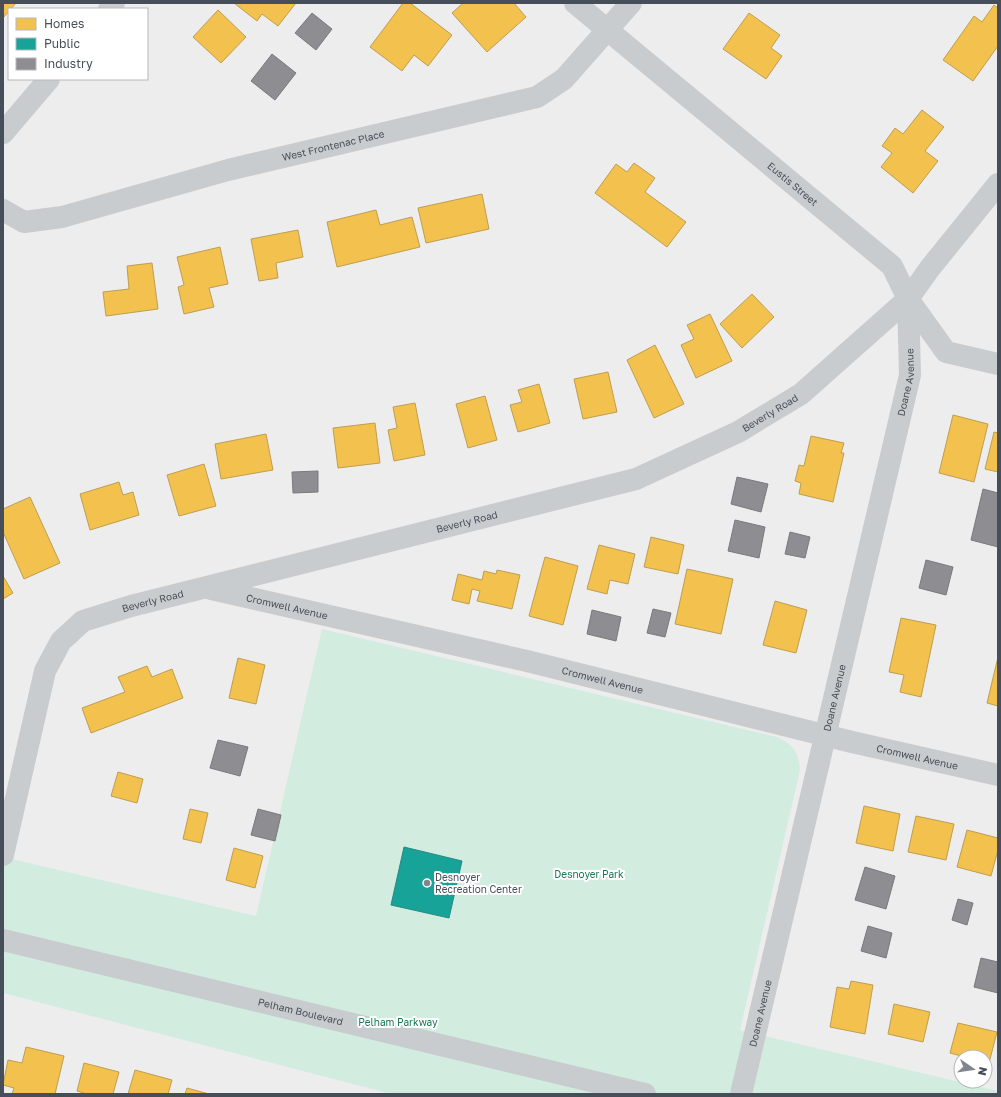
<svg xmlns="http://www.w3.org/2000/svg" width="1001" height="1097" font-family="'Golos Text',sans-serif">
  <rect width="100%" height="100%" fill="#eeeded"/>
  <!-- green -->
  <path fill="#d2ecdf" d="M 322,629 L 777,737 C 793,744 799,753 800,770 L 740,1030 L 998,1091 L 998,1094 L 391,1094 L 3,993 L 3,857 L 256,916 Z"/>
  <!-- homes -->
  <path fill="#f2c14e" stroke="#be9e51" d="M 3,3 L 16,3 L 3,18 Z
    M 234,3 L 296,3 L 278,26 L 262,14 L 257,21 Z
    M 403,3 L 410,3 L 452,35 L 428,66 L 414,55 L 402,71 L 370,47 Z
    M 463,3 L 514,3 L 526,17 L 487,52 L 452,13 Z
    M 994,5 L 998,8 L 998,46 L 973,81 L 943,60 L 974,16 L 982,22 Z
    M 218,10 L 246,37 L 221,63 L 193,37 Z
    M 749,13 L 780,35 L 771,48 L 782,56 L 766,79 L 723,49 Z
    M 922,110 L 944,127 L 925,151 L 938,161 L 913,193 L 881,167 L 892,153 L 882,146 L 895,128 L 903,134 Z
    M 634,163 L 655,178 L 645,192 L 686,222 L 667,247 L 595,193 L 616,164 L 627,172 Z
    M 482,194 L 489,229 L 426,243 L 418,208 Z
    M 376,210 L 380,225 L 412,217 L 420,247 L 337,267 L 327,222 Z
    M 298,230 L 303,257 L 276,263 L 278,278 L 259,281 L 251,239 Z
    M 220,247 L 228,284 L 209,288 L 214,307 L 184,314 L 178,287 L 184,285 L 177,257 Z
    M 152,263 L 158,309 L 106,316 L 103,292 L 129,289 L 127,266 Z
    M 752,294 L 774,317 L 742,348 L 720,324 Z
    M 710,314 L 732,361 L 696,378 L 681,345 L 694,339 L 687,325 Z
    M 655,345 L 684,404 L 654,418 L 627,360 Z
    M 608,372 L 617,412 L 583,419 L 574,379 Z
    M 539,384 L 550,423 L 518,432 L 510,405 L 522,402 L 518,390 Z
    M 485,396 L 497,440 L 468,448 L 456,404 Z
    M 415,403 L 425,455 L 394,461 L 388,430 L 397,428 L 393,407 Z
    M 953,415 L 988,424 L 974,482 L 939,473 Z
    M 375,423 L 380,463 L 338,468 L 333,428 Z
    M 994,432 L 998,433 L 998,472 L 985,469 Z
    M 266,434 L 273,470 L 221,479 L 215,444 Z
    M 811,436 L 844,443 L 841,453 L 844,453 L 833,502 L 799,494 L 801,483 L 795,481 L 799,465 L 804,466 Z
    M 204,464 L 216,506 L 179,516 L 167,475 Z
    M 119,482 L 123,495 L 133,492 L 139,515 L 90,530 L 80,494 Z
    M 30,497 L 60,563 L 24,579 L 3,532 L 3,509 Z
    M 651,537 L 684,545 L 678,574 L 644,567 Z
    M 599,545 L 635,554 L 628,584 L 610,580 L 607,594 L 587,589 Z
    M 545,557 L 578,566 L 563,625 L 529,616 Z
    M 687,569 L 733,579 L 721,634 L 675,624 Z
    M 497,570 L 520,575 L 512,609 L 477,601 L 480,591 L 472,589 L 469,604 L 452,600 L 458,574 L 482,580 L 484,571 L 496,574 Z
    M 3,576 L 13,593 L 3,599 Z
    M 775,601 L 807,610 L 796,653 L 763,645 Z
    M 901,618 L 936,625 L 921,697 L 900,692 L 904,675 L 889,672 Z
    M 998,657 L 998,706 L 987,703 Z
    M 238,658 L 265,665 L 256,704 L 229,698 Z
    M 147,666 L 152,677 L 172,669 L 183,698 L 91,733 L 82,708 L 125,692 L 118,677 Z
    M 118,772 L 143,779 L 137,803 L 111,796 Z
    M 864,806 L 900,814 L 893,851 L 856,843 Z
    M 190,809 L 208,813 L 201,843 L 183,839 Z
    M 916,816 L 954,824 L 946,860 L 908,852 Z
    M 967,830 L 998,838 L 998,850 L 991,876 L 957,867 Z
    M 234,848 L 263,856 L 255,888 L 226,880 Z
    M 851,981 L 873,985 L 865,1034 L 830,1027 L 837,987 L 849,989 Z
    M 894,1004 L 930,1012 L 923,1042 L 888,1034 Z
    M 958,1023 L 997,1032 L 989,1063 L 985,1062 L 985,1057 L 965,1057 L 950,1053 Z
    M 26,1047 L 64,1056 L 55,1094 L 12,1094 L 14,1088 L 3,1085 L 8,1060 L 22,1063 Z
    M 84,1063 L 119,1072 L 113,1094 L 87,1094 L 77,1091 Z
    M 135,1070 L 172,1080 L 168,1094 L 128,1094 Z
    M 187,1088 L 209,1094 L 185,1094 Z"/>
  <!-- public -->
  <path fill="#17a398" stroke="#258a85" d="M 404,847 L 462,861 L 449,918 L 391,905 Z"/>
  <!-- industry -->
  <path fill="#8d8d92" stroke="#787a81" d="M 312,13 L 332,29 L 316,50 L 295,33 Z
    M 272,54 L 296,73 L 275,100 L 251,81 Z
    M 318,471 L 318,492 L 293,493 L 292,472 Z
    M 737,477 L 768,484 L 761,512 L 731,504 Z
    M 983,489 L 998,493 L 998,547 L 971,540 Z
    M 735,520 L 765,527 L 759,558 L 728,551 Z
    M 790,532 L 810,537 L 805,558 L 785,554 Z
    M 926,560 L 953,567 L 946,595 L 919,588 Z
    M 653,609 L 671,613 L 665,637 L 647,633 Z
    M 592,610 L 621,617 L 616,641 L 587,634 Z
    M 218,740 L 248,747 L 240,776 L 210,768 Z
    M 258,809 L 281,815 L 275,841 L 251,835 Z
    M 865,867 L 895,876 L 886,909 L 855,900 Z
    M 958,899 L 973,903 L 967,925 L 952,920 Z
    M 868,926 L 892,933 L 886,958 L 861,951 Z
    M 981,958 L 998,962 L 998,993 L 974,987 Z"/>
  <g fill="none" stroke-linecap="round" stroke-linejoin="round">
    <!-- minor -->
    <g stroke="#c9ccce" stroke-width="22">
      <path id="s1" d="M 575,3 L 892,266 L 908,299 L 946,352 L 998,364"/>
      <path d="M 109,9 L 114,3"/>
      <path d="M 3,133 L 49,79"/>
      <path id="s2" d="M 3,210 L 24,222 L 62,217 L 228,170 L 537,97 L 564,79 L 631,3"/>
      <path id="s3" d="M 211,589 L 527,661 L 852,742 L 998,775"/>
      <path id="s4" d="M 3,855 L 45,671 L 61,641 L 83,621 L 131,606 L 636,479 L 738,432 L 801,394 L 908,299 L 930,268 L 998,184"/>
      <path id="s5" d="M 3,940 L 645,1094"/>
      <path id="s6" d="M 741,1094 L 910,375 L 908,299"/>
    </g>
  </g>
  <!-- markers -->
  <circle fill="#81868d" stroke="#fff" stroke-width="1.5" cx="427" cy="883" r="4"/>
  <g text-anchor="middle" stroke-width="4" stroke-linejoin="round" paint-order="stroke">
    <!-- street labels -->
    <g font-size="10" fill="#464e59" stroke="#fff">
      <text dy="4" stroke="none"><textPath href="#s2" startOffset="343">West Frontenac Place</textPath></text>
      <text dy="4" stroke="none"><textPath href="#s1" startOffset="283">Eustis Street</textPath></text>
      <text dy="4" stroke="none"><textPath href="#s6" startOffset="731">Doane Avenue</textPath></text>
      <text dy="4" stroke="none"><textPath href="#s4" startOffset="973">Beverly Road</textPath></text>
      <text dy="4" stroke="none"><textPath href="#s4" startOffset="649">Beverly Road</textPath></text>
      <text dy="4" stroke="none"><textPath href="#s4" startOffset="325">Beverly Road</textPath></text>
      <text dy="4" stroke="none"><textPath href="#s3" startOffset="78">Cromwell Avenue</textPath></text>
      <text dy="4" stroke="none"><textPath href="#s3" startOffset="402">Cromwell Avenue</textPath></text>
      <text dy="4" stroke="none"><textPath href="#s6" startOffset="407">Doane Avenue</textPath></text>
      <text dy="4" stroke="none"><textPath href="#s3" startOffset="726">Cromwell Avenue</textPath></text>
      <text dy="4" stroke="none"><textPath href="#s5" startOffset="306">Pelham Boulevard</textPath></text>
      <text dy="4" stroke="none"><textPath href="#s6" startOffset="83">Doane Avenue</textPath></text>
    </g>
    <!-- park labels -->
    <g font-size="10" fill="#1a7752" stroke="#fff">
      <text x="589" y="878">Desnoyer Park</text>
      <text x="398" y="1026">Pelham Parkway</text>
    </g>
    <!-- poi labels -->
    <g font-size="10" fill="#464e59" stroke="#fff" text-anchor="start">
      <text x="435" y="881">Desnoyer<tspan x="435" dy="12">Recreation Center</tspan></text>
    </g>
  </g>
  <!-- border -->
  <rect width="1001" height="1097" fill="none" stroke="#464e59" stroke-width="8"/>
  <!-- legend -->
  <rect x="8" y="8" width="140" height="72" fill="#ffffff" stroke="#b5b8bd"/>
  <rect x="16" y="18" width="20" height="12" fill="#f2c14e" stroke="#b5b8bd"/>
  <text x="44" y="28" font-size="12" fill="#464e59">Homes</text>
  <rect x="16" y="38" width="20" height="12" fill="#17a398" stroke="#b5b8bd"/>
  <text x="44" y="48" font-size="12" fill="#464e59">Public</text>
  <rect x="16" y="58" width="20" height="12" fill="#8d8d92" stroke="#b5b8bd"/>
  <text x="44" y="68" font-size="12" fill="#464e59">Industry</text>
  <!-- north arrow -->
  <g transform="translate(973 1069) rotate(103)"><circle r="19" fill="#ffffff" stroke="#b5b8bd"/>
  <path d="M0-3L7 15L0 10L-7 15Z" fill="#81868d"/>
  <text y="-6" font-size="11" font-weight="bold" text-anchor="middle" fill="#464e59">N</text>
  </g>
</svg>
